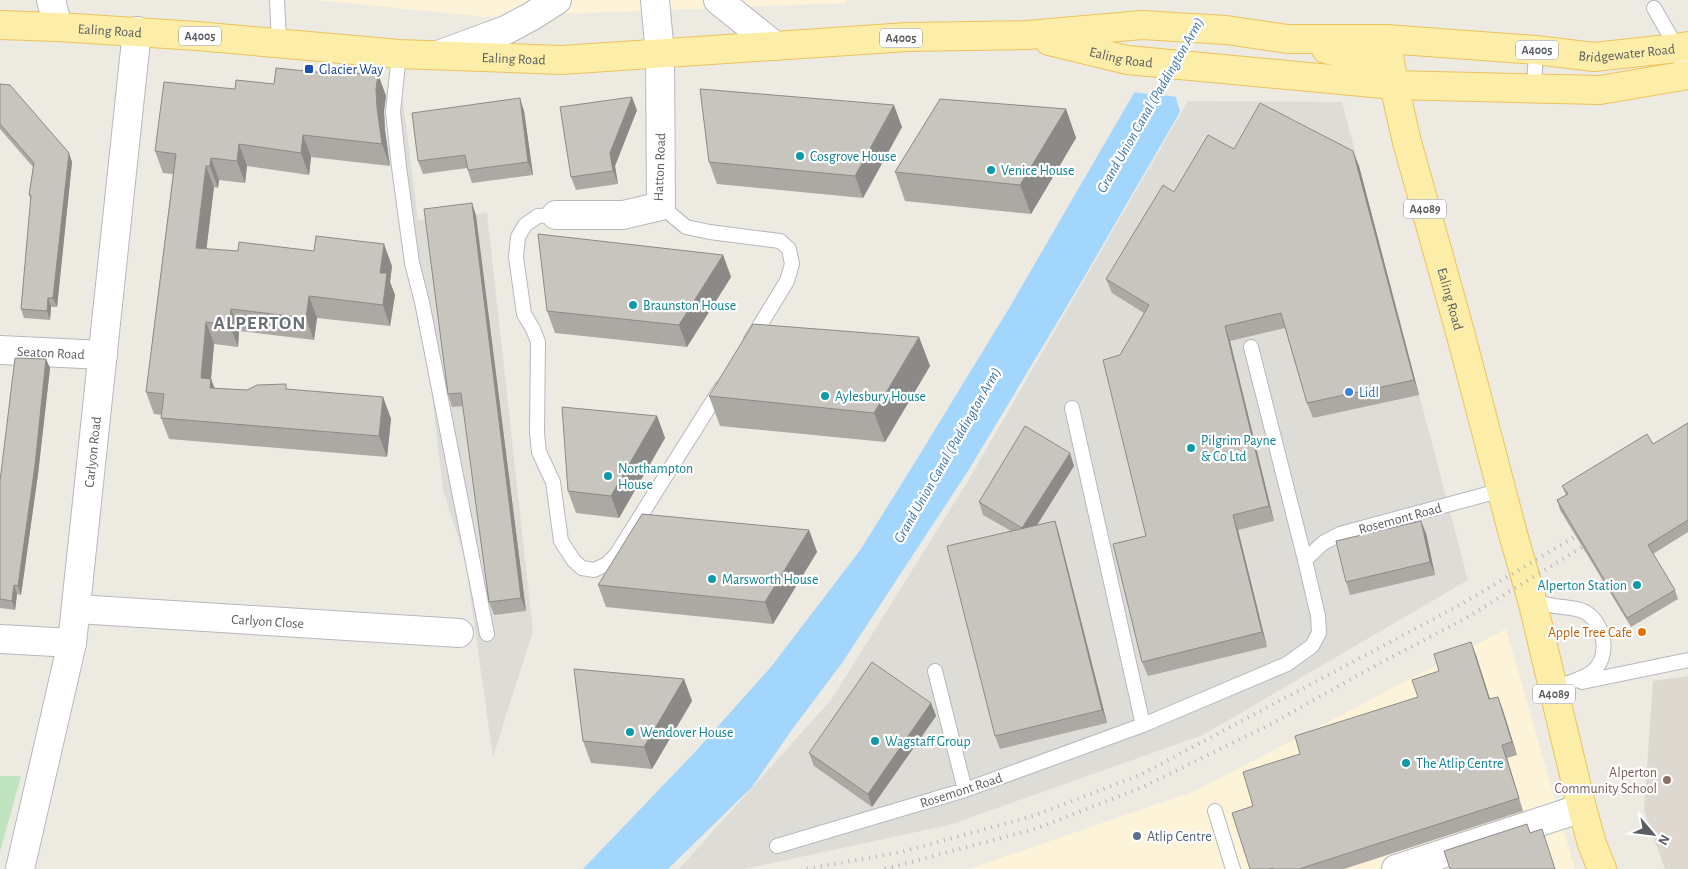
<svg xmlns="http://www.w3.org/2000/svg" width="1688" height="869" font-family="'Alegreya Sans',sans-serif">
  <rect width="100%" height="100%" fill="#edeae2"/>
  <!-- commercial -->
  <path fill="#fcf3d8" d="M 316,0 L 847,0 L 846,3 L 485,17 Z
    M 1506,629 L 1575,869 L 969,869 L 1195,791 Z"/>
  <!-- industrial -->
  <path fill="#dedcd7" d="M 403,101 L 418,220 L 487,213 L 533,631 L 493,757 L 465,559 L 443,490 L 398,102 Z
    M 1188,101 L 1342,102 L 1468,580 L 1203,735 L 949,825 L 744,869 L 679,869 L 831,700 L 966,484 Z"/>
  <!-- education -->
  <path fill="#ddd9d0" d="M 1688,676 L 1688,869 L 1665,869 L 1644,811 L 1653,681 Z"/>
  <!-- green -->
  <path fill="#c0e4bf" d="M 0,776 L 21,776 L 0,852 Z"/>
  <!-- water -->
  <path fill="#a3d6fc" d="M 1188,0 L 1227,0 L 1176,97 L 1180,112 L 1076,291 L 968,471 L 842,663 L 791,731 L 752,787 L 668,869 L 583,869 L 695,752 L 771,667 L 861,549 L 917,459 L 1008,310 Z"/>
  <!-- pier -->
  <path fill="#edeae2" d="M 1185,0 L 1229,0 L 1179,97 L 1131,92 Z"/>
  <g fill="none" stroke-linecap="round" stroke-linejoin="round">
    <!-- service casing -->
    <g stroke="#b5b8bc" stroke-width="16">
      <path id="service" d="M 277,0 L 279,42
        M 1654,8 L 1677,48 L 1687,76
        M 399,54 L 393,112 L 399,167 L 412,263 L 422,302 L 487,634
        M 1534,88 L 1536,50
        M 661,206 L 686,227 L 710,232 L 780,241 L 789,249 L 792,264 L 787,281 L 751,340
        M 556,215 L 538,216 L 525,225 L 518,237 L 516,257 L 524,314 L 533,329 L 538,342 L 537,433 L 539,452 L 553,482 L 561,541 L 574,561 L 582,568 L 594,570 L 607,564 L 616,555 L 721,388
        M 1251,347 L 1305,560
        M 1072,408 L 1143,725
        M 1532,600 C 1539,602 1547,605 1555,606 C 1565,608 1575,607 1585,612 C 1605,623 1611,657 1592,672 C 1585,678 1562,685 1552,689
        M 935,671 L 965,790
        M 1582,682 L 1688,660
        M 1215,811 L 1233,869
        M 777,846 L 965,790 L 1143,725 L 1287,664 L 1312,646 L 1319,633 L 1318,616 L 1305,560 L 1323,543 L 1340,534 L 1502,490"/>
    </g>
    <!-- minor casing -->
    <g stroke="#b5b8bc" stroke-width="30">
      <g id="minor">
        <path d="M 51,0 L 58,27"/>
        <path d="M 718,0 L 775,46"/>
        <path d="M 438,55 L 506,30 L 532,16 L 557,0"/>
        <path d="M 556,215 L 623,215 L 661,206 L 660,54 L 655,0"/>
        <path id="s1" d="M 0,350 L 103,355"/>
        <path id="s2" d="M 77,609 L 459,633"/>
        <path d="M 0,639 L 72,643"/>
        <path id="s3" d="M 20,869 L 72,643 L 137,31"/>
        <path d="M 1396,869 L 1582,808"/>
      </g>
    </g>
    <!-- primary casing -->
    <g stroke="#ecc25c" stroke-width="30">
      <g id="primary">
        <path id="s4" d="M 0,25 L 58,27 L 197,36 L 399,54 L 561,60 L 908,37 L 1028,35 L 1142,25 L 1226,30 L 1288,39 L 1386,39 L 1536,50 L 1594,57 L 1677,48 L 1688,46"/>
        <path id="s5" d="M 1386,39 L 1394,85 L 1407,142 L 1460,332 L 1513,534 L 1532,600 L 1582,808 L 1592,844 L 1602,869"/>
        <path id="s6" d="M 1049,41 L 1127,60 L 1394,85 L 1600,90 L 1688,75"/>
        <path d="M 1326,49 L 1363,59 L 1394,85"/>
      </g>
    </g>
    <!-- service -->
    <use href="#service" stroke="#fff" stroke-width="14"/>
    <!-- minor -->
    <use href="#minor" stroke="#fff" stroke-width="28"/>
    <!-- primary -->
    <use href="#primary" stroke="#fceda8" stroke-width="28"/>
    <!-- rail -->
    <path stroke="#b1b2b2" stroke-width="4" stroke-dasharray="1 6" stroke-linecap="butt" d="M 807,869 L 901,852 L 1033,816 L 1140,775 L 1458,606 L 1588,529
      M 885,869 L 1038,828 L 1143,787 L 1269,725 L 1373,667 L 1466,618 L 1594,540"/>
  </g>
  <!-- wall -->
  <path fill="#aca9a4" d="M 315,72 L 378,74 L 386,96 L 384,111 L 385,130 L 390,166 L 311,157 L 309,175 L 247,166 L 245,183 L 219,180 L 218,188 L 214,187 L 206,249 L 392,266 L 390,282 L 395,295 L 390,326 L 317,318 L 314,340 L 239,331 L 238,347 L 214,344 L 211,379 L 215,389 L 247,390 L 288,390 L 383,397 L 391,419 L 387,457 L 169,439 L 161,418 L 162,415 L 154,414 L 146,392 L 173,174 L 163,173 L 155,151 L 235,89 L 274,84 Z
    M 0,84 L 72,162 L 57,307 L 51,307 L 50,320 L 24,318 L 21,309 L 31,200 L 29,195 L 33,167 L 0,129 Z
    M 1066,109 L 1076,138 L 1031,214 L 905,201 L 895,172 Z
    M 637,110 L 615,166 L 618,184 L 576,190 L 571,177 Z
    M 524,111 L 533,175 L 472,183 L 467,168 L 423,174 L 418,161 Z
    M 902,127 L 863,198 L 717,184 L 709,162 Z
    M 1234,149 L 1359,166 L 1419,395 L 1313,418 L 1307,403 L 1285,328 L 1230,341 L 1274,521 L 1238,530 L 1267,647 L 1148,676 L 1142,662 L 1146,536 L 1120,355 L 1144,313 L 1112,293 L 1106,279 L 1174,192 Z
    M 472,203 L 476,216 L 526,611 L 494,615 L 489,602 L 463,406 L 452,407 L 448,394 Z
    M 723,255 L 731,277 L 687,347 L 555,333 L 547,311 Z
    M 919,337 L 930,366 L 885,442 L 720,426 L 709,396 Z
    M 46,359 L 50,368 L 38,474 L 21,595 L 17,594 L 15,610 L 0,608 L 0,481 Z
    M 657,416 L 665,438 L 619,518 L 576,513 L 568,491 Z
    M 1688,423 L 1688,532 L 1653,554 L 1675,590 L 1678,599 L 1631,627 L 1560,510 L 1557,500 L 1566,495 L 1562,486 L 1653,444 Z
    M 1074,466 L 1037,525 L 1055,521 L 1059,534 L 1107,723 L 1000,749 L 995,736 L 1011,531 L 983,515 L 979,502 Z
    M 809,530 L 817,552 L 773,624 L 606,607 L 598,585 Z
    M 1426,533 L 1435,575 L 1350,595 L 1346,582 Z
    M 1476,655 L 1490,699 L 1498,697 L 1517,755 L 1507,758 L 1523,811 L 1344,869 L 1250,869 L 1253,806 L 1300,754 L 1418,697 L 1439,671 Z
    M 684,679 L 692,701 L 652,769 L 591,763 L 583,741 Z
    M 931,703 L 936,716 L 872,807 L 814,766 L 809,753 Z"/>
  <!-- shaded-wall -->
  <path fill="#8c8a86" d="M 378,74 L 386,96 L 384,111 L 385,130 L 390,166 L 382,144 L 377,108 L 376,89 Z
    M 632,97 L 637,110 L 615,166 L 618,184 L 613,171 L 610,153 Z
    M 520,98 L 524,111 L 533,175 L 528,162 Z
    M 894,105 L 902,127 L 863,198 L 855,176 Z
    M 1066,109 L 1076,138 L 1031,214 L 1020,185 Z
    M 303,135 L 311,157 L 309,175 L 301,153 Z
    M 239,144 L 247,166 L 245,183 L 237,161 Z
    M 1353,151 L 1359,166 L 1419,395 L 1414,380 Z
    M 69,153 L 72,162 L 57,307 L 53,298 Z
    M 211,158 L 219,180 L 218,188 L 210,166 Z
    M 206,166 L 214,187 L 204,270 L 196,248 Z
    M 472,203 L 476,216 L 526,611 L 521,598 Z
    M 384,244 L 392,266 L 390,282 L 395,295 L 390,326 L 383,305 L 380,273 Z
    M 723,255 L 731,277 L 687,347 L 679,325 Z
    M 309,296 L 317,318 L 314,340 L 306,318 Z
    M 48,298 L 51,307 L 50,320 L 47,311 Z
    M 231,309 L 239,331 L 238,347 L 230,325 Z
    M 206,322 L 214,344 L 209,400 L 201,378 Z
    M 1225,326 L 1230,341 L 1274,521 L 1269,506 Z
    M 919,337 L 930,366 L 885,442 L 874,413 Z
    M 46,359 L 50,368 L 38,474 L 21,595 L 18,586 Z
    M 211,379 L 219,401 L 210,388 Z
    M 383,397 L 391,419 L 387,457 L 379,436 Z
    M 657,416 L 665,438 L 619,518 L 611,496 Z
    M 1070,453 L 1074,466 L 1027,541 L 1022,528 Z
    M 1233,515 L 1238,530 L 1267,647 L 1262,632 Z
    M 1055,521 L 1059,534 L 1107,723 L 1102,710 Z
    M 1421,521 L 1426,533 L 1435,575 L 1430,562 Z
    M 809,530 L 817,552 L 773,624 L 765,602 Z
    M 14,585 L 17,594 L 15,610 L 12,601 Z
    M 1471,642 L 1476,655 L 1494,712 L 1489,699 Z
    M 684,679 L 692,701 L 652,769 L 644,747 Z
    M 1498,697 L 1503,710 L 1517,755 L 1512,742 Z
    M 931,703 L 936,716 L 872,807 L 868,794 Z
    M 1502,745 L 1507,758 L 1523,811 L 1519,798 Z"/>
  <!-- building -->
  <path fill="#c8c5bf" stroke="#8c8a86" d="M 276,68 L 315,72 L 378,74 L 376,89 L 377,108 L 382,144 L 303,135 L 301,153 L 239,144 L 237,161 L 211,158 L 210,166 L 206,166 L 196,248 L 238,251 L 239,242 L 314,251 L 316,236 L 384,244 L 380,273 L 387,273 L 383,305 L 309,296 L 306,318 L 231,309 L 230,325 L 206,322 L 201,378 L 211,379 L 210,388 L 247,390 L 257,385 L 286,384 L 286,389 L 383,397 L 379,436 L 161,418 L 164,394 L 146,392 L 176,154 L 155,151 L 164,82 L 235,89 L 236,80 L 274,84 Z
    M 0,84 L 10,85 L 69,153 L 53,298 L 48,298 L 47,311 L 21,309 L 31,195 L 29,195 L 34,163 L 0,124 Z
    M 700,89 L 894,105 L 855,176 L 709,162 Z
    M 632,97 L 610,153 L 613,171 L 571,177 L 560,107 Z
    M 520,98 L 528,162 L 468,170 L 465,155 L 418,161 L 412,113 Z
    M 940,99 L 1066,109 L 1020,185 L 895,172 Z
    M 1260,103 L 1353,151 L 1414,380 L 1307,403 L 1281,313 L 1225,326 L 1269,506 L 1233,515 L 1262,632 L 1142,662 L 1113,544 L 1146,536 L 1103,360 L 1120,355 L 1149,305 L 1106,279 L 1163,185 L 1174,192 L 1208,135 L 1234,149 Z
    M 472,203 L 521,598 L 489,602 L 461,393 L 448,394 L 424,209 Z
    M 538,234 L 723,255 L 679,325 L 547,311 Z
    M 753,324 L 919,337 L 874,413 L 709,396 Z
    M 15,358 L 46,359 L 35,465 L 18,586 L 14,585 L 12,601 L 0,599 L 0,481 Z
    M 562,407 L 657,416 L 611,496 L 568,491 Z
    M 1688,423 L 1688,520 L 1648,545 L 1675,590 L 1627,618 L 1557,500 L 1568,494 L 1562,486 L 1647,434 L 1653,444 Z
    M 1025,426 L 1070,453 L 1022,528 L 979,502 Z
    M 642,514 L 809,530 L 765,602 L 598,585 Z
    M 1055,521 L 1102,710 L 995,736 L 947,546 Z
    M 1421,521 L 1430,562 L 1346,582 L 1336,541 Z
    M 1471,642 L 1489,699 L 1498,697 L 1512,742 L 1502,745 L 1519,798 L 1299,869 L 1273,869 L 1273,868 L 1269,869 L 1250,869 L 1232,813 L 1253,806 L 1243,772 L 1300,754 L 1295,736 L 1418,697 L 1412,680 L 1439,671 L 1434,654 Z
    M 872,662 L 931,703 L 868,794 L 809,753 Z
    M 574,669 L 684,679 L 644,747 L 583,741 Z
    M 1527,824 L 1530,833 L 1542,829 L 1555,869 L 1450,869 L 1444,851 Z"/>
  <!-- markers -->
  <rect fill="#1a4fb4" stroke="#fff" stroke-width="2" x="304" y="64" width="10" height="10" rx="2.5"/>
  <g fill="#0f9aa8" stroke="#fff" stroke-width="2">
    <circle cx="800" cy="156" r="5"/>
    <circle cx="991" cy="170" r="5"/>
    <circle cx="633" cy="305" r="5"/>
    <circle cx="825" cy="396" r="5"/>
    <circle cx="1191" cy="448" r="5"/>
    <circle cx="608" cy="476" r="5"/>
    <circle cx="712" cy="579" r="5"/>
    <circle cx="1637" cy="585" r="5"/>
    <circle cx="630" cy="732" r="5"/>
    <circle cx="875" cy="741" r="5"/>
    <circle cx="1406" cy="763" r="5"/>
  </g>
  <circle fill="#3f7fe0" stroke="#fff" stroke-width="2" cx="1349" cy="392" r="5"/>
  <circle fill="#e8710a" stroke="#fff" stroke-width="2" cx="1642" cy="632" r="5"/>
  <circle fill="#8d6e63" stroke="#fff" stroke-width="2" cx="1667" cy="780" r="5"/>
  <circle fill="#5c6f8a" stroke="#fff" stroke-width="2" cx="1137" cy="836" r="5"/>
  <g text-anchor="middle" stroke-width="4.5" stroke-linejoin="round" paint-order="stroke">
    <!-- shield labels -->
    <g fill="#fff" stroke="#8c8e91" stroke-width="1">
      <rect x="179" y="26.5" width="42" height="19" rx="4"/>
      <rect x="880" y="28.5" width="42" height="19" rx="4"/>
      <rect x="1516" y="40.5" width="42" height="19" rx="4"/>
      <rect x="1404" y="199.5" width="42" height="19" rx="4"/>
      <rect x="1533" y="684.5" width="42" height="19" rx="4"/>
    </g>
    <g font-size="12" font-weight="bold" fill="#5a5e62">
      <text x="200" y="40">A4005</text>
      <text x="901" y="42">A4005</text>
      <text x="1537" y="54">A4005</text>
      <text x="1425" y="213">A4089</text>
      <text x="1554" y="698">A4089</text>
    </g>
    <!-- street labels -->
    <g font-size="14" fill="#5a5e62" stroke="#fff">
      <text dy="5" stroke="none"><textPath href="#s4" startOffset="110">Ealing Road</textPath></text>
      <text dy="5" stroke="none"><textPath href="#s4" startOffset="1631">Bridgewater Road</textPath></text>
      <text dy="5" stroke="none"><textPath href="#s6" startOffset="74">Ealing Road</textPath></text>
      <text dy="5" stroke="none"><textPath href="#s4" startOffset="515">Ealing Road</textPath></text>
      <text transform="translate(659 167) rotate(-88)" y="5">Hatton Road</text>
      <text dy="5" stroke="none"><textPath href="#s5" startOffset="268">Ealing Road</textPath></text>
      <text dy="5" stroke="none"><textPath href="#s1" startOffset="51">Seaton Road</textPath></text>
      <text dy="5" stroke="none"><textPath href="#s3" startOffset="424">Carlyon Road</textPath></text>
      <text transform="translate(1400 518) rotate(-15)" y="5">Rosemont Road</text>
      <text dy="5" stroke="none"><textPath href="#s2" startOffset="191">Carlyon Close</textPath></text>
      <text transform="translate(961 790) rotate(-18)" y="5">Rosemont Road</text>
    </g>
    <!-- transit labels -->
    <g font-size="14" fill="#164399" stroke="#fff" text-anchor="start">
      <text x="319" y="74">Glacier Way</text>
    </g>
    <!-- culture labels -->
    <g font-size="14" fill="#0d838f" stroke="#fff" text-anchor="start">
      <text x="810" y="161">Cosgrove House</text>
      <text x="1001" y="175">Venice House</text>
      <text x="643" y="310">Braunston House</text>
      <text x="835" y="401">Aylesbury House</text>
      <text x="1201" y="445">Pilgrim Payne<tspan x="1201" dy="16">&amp; Co Ltd</tspan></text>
      <text x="618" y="473">Northampton<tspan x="618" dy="16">House</tspan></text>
      <text x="722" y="584">Marsworth House</text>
      <text x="1627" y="590" text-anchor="end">Alperton Station</text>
      <text x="640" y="737">Wendover House</text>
      <text x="885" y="746">Wagstaff Group</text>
      <text x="1416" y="768">The Atlip Centre</text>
    </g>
    <!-- shop labels -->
    <g font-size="14" fill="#366cbe" stroke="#fff" text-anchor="start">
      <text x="1359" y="397">Lidl</text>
    </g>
    <!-- food labels -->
    <g font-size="14" fill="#c56008" stroke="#fff" text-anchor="end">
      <text x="1632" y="637">Apple Tree Cafe</text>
    </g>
    <!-- education labels -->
    <g font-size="14" fill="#785e54" stroke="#fff" text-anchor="end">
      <text x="1657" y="777">Alperton<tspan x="1657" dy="16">Community School</tspan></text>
    </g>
    <!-- service labels -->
    <g font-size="14" fill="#4e5e75" stroke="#fff" text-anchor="start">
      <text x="1147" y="841">Atlip Centre</text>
    </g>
    <!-- water labels -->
    <g font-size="15" font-style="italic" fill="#4277ad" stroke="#fff">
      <text transform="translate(1150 105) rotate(-60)" y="5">Grand Union Canal (Paddington Arm)</text>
      <text transform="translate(947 455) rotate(-60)" y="5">Grand Union Canal (Paddington Arm)</text>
    </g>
    <!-- district labels -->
    <g font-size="19" font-weight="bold" letter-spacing="1" fill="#6b7074" stroke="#fff">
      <text x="260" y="329">ALPERTON</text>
    </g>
  </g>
  <!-- north arrow -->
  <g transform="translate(1653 834) rotate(118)" stroke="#ffffff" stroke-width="4" paint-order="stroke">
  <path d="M0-4L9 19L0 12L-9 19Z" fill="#5a5e62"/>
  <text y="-8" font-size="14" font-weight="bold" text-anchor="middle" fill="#5a5e62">N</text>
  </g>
</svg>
